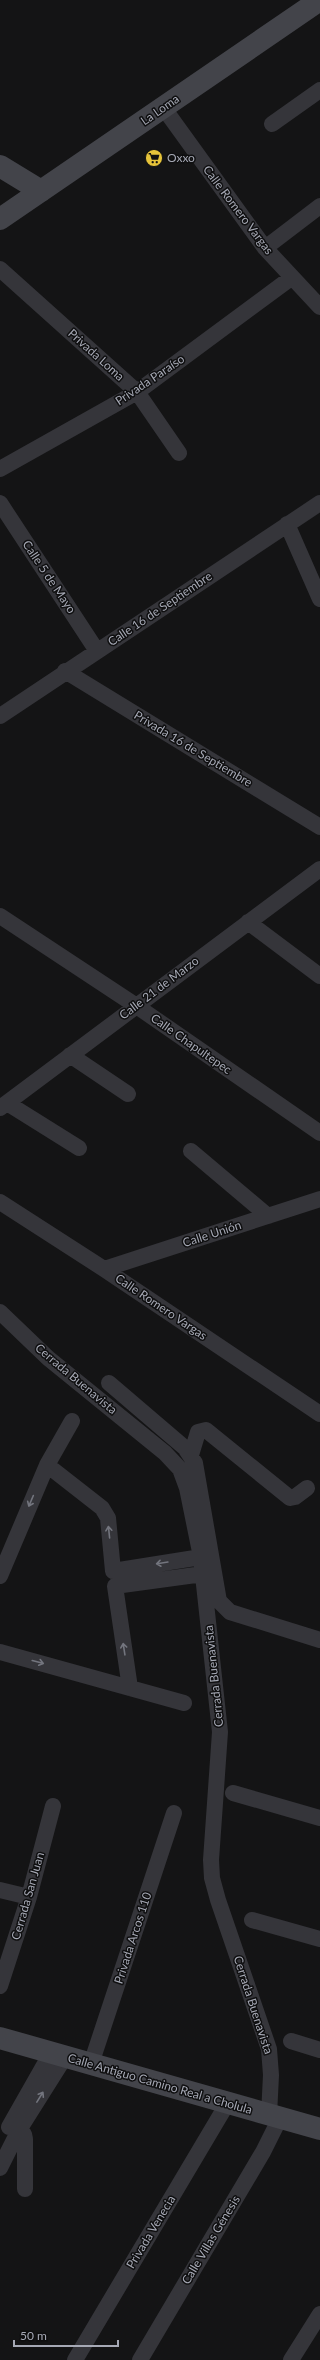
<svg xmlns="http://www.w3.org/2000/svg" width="320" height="2360" font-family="Lato,sans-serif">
  <rect width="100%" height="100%" fill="#141415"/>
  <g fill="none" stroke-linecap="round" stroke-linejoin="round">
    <!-- street -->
    <path stroke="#35353a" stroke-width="16" d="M 163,107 L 265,248 L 320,307
      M 272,124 L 320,90
      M 265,248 L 320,206
      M 0,269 L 137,392 L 179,453
      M 0,469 L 137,392 L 291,278
      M 0,503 L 97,651
      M 287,524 L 320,599
      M 65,671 L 320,827
      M 0,716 L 320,503
      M 0,916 L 135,1005 L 320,1133
      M 248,922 L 320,976
      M 70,1055 L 128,1094
      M 7,1103 L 79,1148
      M 0,1108 L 320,869
      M 191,1151 L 268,1216
      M 0,1202 L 104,1269 L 320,1414
      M 104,1269 L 320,1199
      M 0,1312 L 48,1358 L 165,1453 L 180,1469 L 187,1488 L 201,1557 L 220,1732 L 211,1860 L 212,1878 L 218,1900 L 269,2049 L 271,2075 L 269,2115
      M 109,1383 L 185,1448 L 195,1463 L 219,1601 L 230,1612 L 320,1640
      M 191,1455 L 198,1432 L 206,1430 L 290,1498 L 295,1497 L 307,1488
      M 47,1465 L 102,1508 L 108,1518 L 113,1571 L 201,1557
      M 0,1576 L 47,1465 L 72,1421
      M 0,1652 L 184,1703
      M 130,1688 L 115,1586 L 203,1574
      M 233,1793 L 320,1818
      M 0,1890 L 29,1897
      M 252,1920 L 320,1939
      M 0,1986 L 29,1897 L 53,1806
      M 291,2041 L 320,2050
      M 91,2064 L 174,1813
      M 9,2127 L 51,2053
      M 13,2127 L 24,2134 L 25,2139 L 25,2189
      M 0,2168 L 19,2130 L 65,2057
      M 75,2360 L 227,2104
      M 140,2360 L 263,2152 L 280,2118
      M 291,2360 L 320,2314"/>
    <!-- secondary -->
    <path stroke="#43444a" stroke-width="22" d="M 0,166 L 41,191
      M 0,219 L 320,0
      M 0,2038 L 320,2129"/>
  </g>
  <!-- one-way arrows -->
  <defs><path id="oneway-shaft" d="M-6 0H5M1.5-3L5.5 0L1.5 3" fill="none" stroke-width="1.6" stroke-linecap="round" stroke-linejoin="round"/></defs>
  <g stroke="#73757e">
    <use href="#oneway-shaft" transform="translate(31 1501) rotate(113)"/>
    <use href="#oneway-shaft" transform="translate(109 1532) rotate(-96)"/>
    <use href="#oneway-shaft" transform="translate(162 1563) rotate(171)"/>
    <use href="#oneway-shaft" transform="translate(124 1649) rotate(-99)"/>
    <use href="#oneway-shaft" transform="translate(38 1662) rotate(15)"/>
    <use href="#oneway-shaft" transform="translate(40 2097) rotate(-58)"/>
  </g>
  <!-- icons -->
  <defs>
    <g id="supermarket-disc" transform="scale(0.9)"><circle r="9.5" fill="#e7c43a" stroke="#0f0f10"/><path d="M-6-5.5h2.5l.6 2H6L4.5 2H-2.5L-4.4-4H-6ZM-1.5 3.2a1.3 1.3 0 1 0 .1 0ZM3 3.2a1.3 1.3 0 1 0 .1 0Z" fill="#111"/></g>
  </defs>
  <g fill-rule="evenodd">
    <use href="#supermarket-disc" x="154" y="158"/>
  </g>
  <g text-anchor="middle" stroke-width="3" stroke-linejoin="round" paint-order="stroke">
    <!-- street labels -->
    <g font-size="12" fill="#a6a9b5" stroke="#0f0f10">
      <text transform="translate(160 110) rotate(-35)" y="4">La Loma</text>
      <text transform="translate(238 210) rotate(53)" y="4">Calle Romero Vargas</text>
      <text transform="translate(96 355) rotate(42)" y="4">Privada Loma</text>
      <text transform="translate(150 380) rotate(-34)" y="4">Privada Paraíso</text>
      <text transform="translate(49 577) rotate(56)" y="4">Calle 5 de Mayo</text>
      <text transform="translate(160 609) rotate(-34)" y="4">Calle 16 de Septiembre</text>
      <text transform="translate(193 749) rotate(31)" y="4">Privada 16 de Septiembre</text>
      <text transform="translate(159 988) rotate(-37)" y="4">Calle 21 de Marzo</text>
      <text transform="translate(191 1044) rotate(35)" y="4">Calle Chapultepec</text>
      <text transform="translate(212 1234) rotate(-18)" y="4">Calle Unión</text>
      <text transform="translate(161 1307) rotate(34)" y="4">Calle Romero Vargas</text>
      <text transform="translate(76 1379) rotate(40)" y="4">Cerrada Buenavista</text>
      <text transform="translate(214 1676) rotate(-96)" y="4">Cerrada Buenavista</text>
      <text transform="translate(28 1896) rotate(-74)" y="4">Cerrada San Juan</text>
      <text transform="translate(133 1938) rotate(-72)" y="4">Privada Arcos 110</text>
      <text transform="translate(253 2005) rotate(72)" y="4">Cerrada Buenavista</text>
      <text transform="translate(160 2084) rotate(16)" y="4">Calle Antiguo Camino Real a Cholula</text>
      <text transform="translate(151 2232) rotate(-59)" y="4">Privada Venecia</text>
      <text transform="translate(211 2240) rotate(-59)" y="4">Calle Villas Génesis</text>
    </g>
    <!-- poi labels -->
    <g font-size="12" fill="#a6a9b5" stroke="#0f0f10" text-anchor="start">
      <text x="167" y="162">Oxxo</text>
    </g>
  </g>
  <!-- scale -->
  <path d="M14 2340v6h104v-6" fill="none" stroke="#a6a9b5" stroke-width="2"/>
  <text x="20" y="2340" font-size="12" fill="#a6a9b5" stroke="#0f0f10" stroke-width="3" paint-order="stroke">50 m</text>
</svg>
